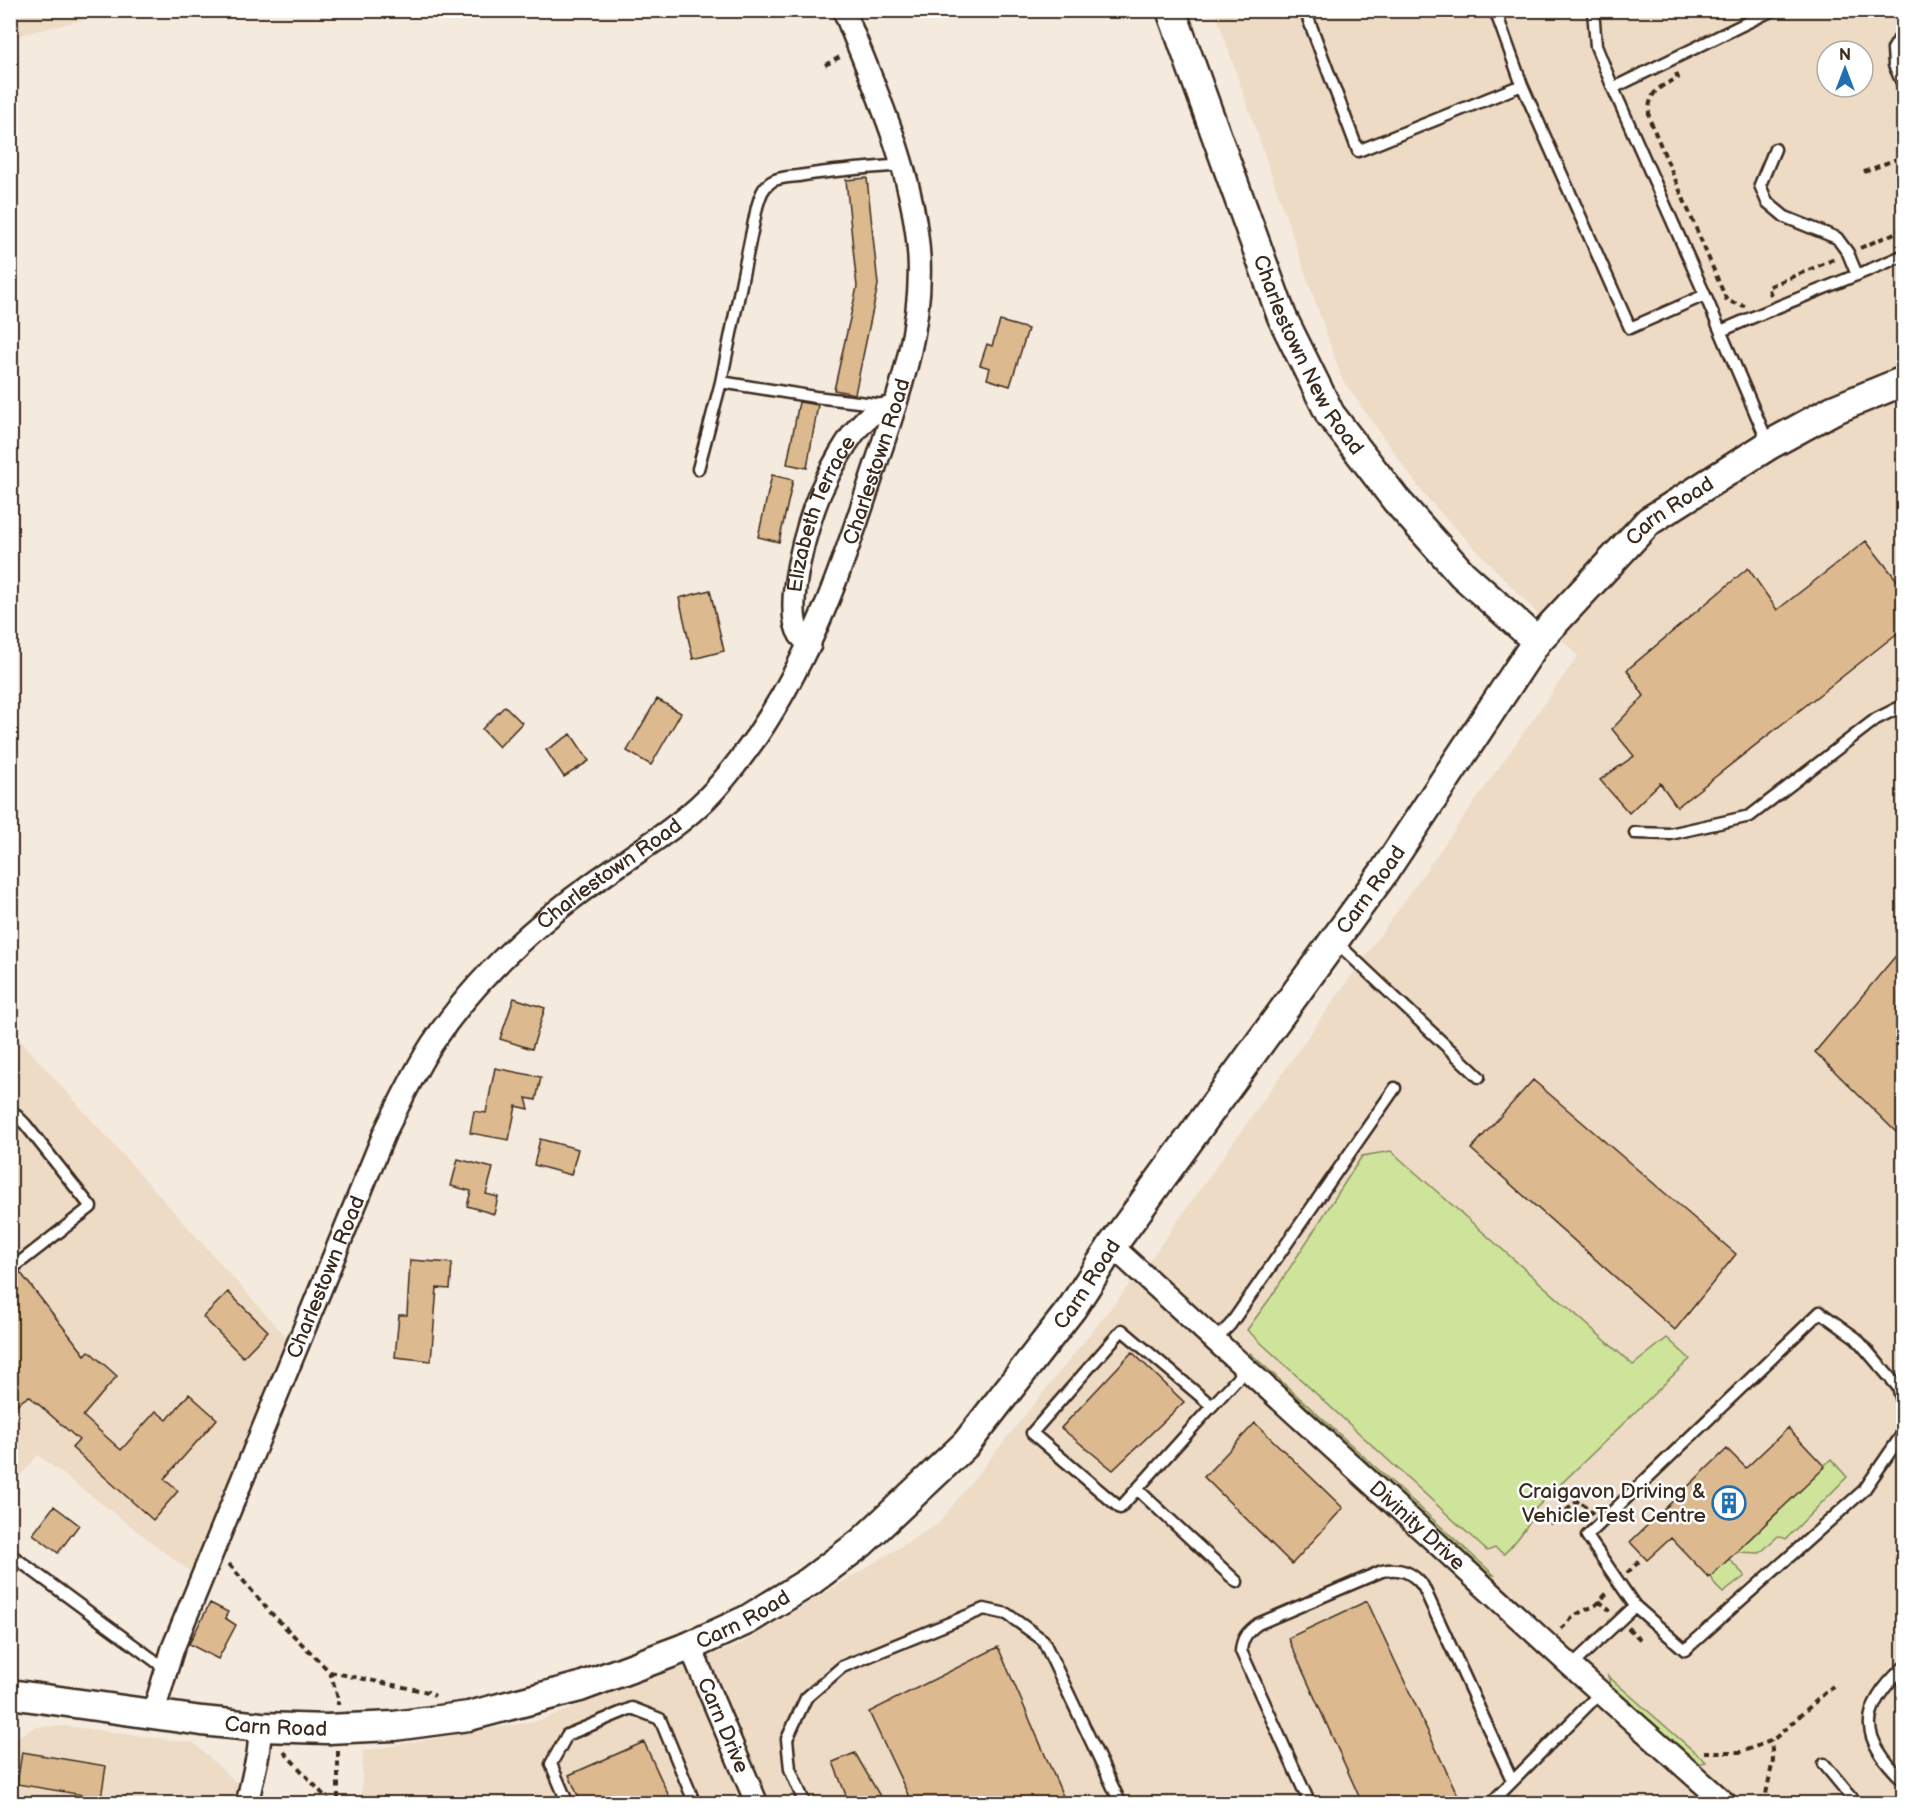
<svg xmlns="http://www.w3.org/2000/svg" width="1914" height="1814" font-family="'Balsamiq Sans',sans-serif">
  <rect width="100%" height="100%" fill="#f4eadd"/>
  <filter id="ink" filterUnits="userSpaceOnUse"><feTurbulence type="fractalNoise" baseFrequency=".0167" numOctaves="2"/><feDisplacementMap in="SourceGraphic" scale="12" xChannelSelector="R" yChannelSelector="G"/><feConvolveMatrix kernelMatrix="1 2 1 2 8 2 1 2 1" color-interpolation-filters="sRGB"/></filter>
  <g filter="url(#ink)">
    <!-- built -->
    <path fill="#eddbc5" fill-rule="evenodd" d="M 11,10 L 120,10 L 120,11 L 11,37 Z
      M 1215,11 L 1903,11 L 1903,1803 L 361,1804 L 363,1751 L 541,1720 L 741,1644 L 938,1524 L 1155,1253 L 1578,656 L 1425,496 L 1342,379 ZM 1827,51 L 1863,51 L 1863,87 L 1827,87 Z
      M 10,1029 L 287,1338 L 192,1573 L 38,1455 L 11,1486 Z
      M 66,1726 L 194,1743 L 258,1803 L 11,1804 L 11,1740 L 35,1727 Z"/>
    <!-- green -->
    <path fill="#cee49a" stroke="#84875c" stroke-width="1.5" d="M 1391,1151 L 1633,1365 L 1667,1338 L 1690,1359 L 1533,1511 L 1534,1514 C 1526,1529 1516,1542 1504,1554 L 1495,1548 L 1487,1551 L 1247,1330 L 1271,1297 L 1362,1156 Z
      M 1250,1353 L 1494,1575 L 1489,1574 L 1249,1355 Z
      M 1831,1459 L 1847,1477 L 1786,1539 L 1778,1536 L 1760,1553 L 1736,1552 Z
      M 1729,1559 L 1745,1576 L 1723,1593 L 1715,1585 L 1710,1574 Z
      M 1608,1676 L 1706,1762 L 1699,1764 L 1611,1686 Z"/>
    <!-- building -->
    <path fill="#dcb98e" stroke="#3b2a1e" stroke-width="1.5" d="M 867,178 L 878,285 L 855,394 L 834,390 L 857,287 L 846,180 Z
      M 1000,321 L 1028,329 L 1010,386 L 987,379 L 990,368 L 980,365 L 987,344 L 992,346 Z
      M 799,402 L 818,405 L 807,468 L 787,464 Z
      M 772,475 L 793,480 L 779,542 L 758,537 Z
      M 1866,541 L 1904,589 L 1904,628 L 1677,807 L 1660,783 L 1629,813 L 1600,780 L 1634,756 L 1612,729 L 1644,696 L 1627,670 L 1748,568 L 1777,610 Z
      M 710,590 L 724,651 L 693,659 L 679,598 Z
      M 657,699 L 681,713 L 651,765 L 627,751 Z
      M 505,706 L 522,723 L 499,747 L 482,729 Z
      M 571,734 L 589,761 L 564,777 L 546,750 Z
      M 1904,946 L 1904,1140 L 1815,1052 Z
      M 514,998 L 545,1008 L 532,1049 L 500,1039 Z
      M 495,1068 L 541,1077 L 536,1100 L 526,1098 L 529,1109 L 516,1106 L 509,1140 L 470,1133 L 474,1111 L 486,1113 Z
      M 1533,1080 L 1736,1254 L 1675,1330 L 1471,1149 Z
      M 540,1139 L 578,1149 L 571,1175 L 534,1165 Z
      M 458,1159 L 493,1168 L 486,1194 L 498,1197 L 494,1214 L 467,1206 L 471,1191 L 451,1186 Z
      M 410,1260 L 452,1263 L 450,1289 L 437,1288 L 431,1361 L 395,1357 L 399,1315 L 407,1315 Z
      M 20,1272 L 85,1355 L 89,1351 L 117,1376 L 83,1416 L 121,1450 L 156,1411 L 167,1420 L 189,1394 L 217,1419 L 164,1479 L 178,1491 L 153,1520 L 72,1448 L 79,1440 L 29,1396 L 10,1409 L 10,1277 Z
      M 228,1292 L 268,1331 L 243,1357 L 203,1317 Z
      M 1132,1352 L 1184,1402 L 1113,1470 L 1061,1428 Z
      M 1255,1423 L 1343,1508 L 1292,1564 L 1204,1477 Z
      M 1788,1428 L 1825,1467 L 1709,1578 L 1671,1538 L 1647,1560 L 1630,1542 L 1727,1449 L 1746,1468 Z
      M 54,1506 L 79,1525 L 58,1553 L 33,1534 Z
      M 1367,1601 L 1458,1796 L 1443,1803 L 1362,1803 L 1288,1638 Z
      M 210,1603 L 228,1612 L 225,1618 L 236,1625 L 218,1659 L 189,1644 Z
      M 998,1647 L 1066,1803 L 912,1803 L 869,1712 Z
      M 644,1742 L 672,1803 L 581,1803 L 569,1775 Z
      M 22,1752 L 106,1766 L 101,1798 L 17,1784 Z
      M 855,1753 L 884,1803 L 849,1803 L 833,1762 Z"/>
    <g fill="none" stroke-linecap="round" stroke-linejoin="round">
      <!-- lane casing -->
      <g stroke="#3b2a1e" stroke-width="15">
        <path id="lane" d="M 1305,10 L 1358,151 L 1522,85
          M 1495,10 L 1522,85 L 1630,328 L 1705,295
          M 1593,10 L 1596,46 L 1613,88 L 1705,295 L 1769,445
          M 1904,31 L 1893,49 L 1894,65 L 1904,87
          M 1613,88 L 1773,10
          M 1775,149 L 1760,185 L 1767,202 L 1785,217 L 1837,238 L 1848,253 L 1857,275
          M 1721,331 C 1781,304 1843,282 1904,255
          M 721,382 L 815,397 L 884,405
          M 698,469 L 721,382 L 757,207 C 760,197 762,188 771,182 C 778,177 790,177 798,176 C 833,170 868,168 903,165
          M 1635,833 L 1670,834 L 1750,816 L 1876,719 L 1904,705
          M 1335,941 L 1479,1077
          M 10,1109 L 25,1124 L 91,1207 L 10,1270
          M 1215,1340 L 1230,1325 L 1395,1088
          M 1212,1406 L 1120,1508 L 1032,1433 L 1122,1330 L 1212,1406 L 1247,1368
          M 1904,1408 L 1898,1387 L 1856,1338 L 1820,1312 L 1587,1536 L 1635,1606 L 1685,1650 L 1864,1490 L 1901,1436 L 1904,1424
          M 1137,1489 L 1237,1582
          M 10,1554 L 166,1669
          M 1571,1666 L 1635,1606
          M 1904,1667 C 1857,1711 1860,1738 1904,1781
          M 1824,1764 L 1857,1804
          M 568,1804 L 551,1764 L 567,1735 L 632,1708 L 660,1719 L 695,1804
          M 805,1804 L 790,1769 L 787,1739 L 806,1698 L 842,1667 L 984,1609 L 1007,1614 L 1043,1640 L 1121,1804
          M 1310,1804 L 1241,1651 C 1242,1638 1247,1632 1258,1624 L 1382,1571 C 1400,1567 1412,1572 1423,1586 L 1512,1780
          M 1490,1804 L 1601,1692"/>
      </g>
      <!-- street casing -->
      <g stroke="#3b2a1e" stroke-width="26">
        <g id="street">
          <path id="s1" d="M 810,645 C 807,642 803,639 800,635 C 782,608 808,521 820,493 C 830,470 848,436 866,419 C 874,411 885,409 895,406"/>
          <path id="s2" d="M 1112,1246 L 1571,1666 L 1726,1804"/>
          <path id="s3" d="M 690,1646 L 757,1804"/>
          <path id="s4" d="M 153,1714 L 173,1648 L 385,1132 C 400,1102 414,1072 432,1044 C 474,981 534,925 596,881 C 633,854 674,831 707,798 C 726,779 742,757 757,736 C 814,651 843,565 874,470 C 897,401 923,330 919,257 C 914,170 875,90 844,10"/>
          <path d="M 247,1804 L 258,1754 L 261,1727"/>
        </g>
      </g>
      <!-- secondary casing -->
      <g stroke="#3b2a1e" stroke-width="33">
        <g id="secondary">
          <path id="s5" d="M 1171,10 L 1282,317 L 1330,414 L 1396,500 L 1462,574 L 1537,641"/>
          <path id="s6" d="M 10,1694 L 202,1721 L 261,1727 L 328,1729"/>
          <path id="s7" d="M 349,1728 L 394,1726 L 469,1716 L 580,1687 L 690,1646 L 747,1620 L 809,1582 L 861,1543 L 966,1444 L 1072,1308 L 1112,1246 L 1384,872 L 1537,641 L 1649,521 L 1769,445 L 1833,410 L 1904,381"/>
        </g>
      </g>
      <!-- path -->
      <path stroke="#3b2a1e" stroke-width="4" stroke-dasharray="6 4.5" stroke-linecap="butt" d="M 825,65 L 842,56
        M 1676,73 L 1678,78 C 1657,88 1648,92 1649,118 L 1727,301 L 1745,306
        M 1897,159 L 1904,174
        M 1864,172 L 1904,156
        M 1860,248 L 1904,229
        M 1771,295 L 1768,287 L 1837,258
        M 1550,1524 L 1579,1500 L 1593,1514
        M 229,1564 L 270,1612 L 330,1672 L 338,1698 L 338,1705
        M 1627,1573 L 1642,1559
        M 1599,1601 L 1610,1611
        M 1628,1628 L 1642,1641
        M 1561,1629 L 1575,1615 L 1596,1605 L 1609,1591
        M 330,1672 L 428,1692 L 435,1696
        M 338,1751 L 338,1804
        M 284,1752 L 332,1804
        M 1704,1752 L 1741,1752 L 1773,1740 L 1833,1686
        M 1764,1804 L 1773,1760 L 1771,1741"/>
      <!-- lane -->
      <use href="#lane" stroke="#fff" stroke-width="10"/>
      <!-- street -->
      <use href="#street" stroke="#fff" stroke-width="21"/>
      <!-- secondary -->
      <use href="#secondary" stroke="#fff" stroke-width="28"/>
      <!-- secondary-bridge casing -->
      <g stroke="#3b2a1e" stroke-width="33" stroke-linecap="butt">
        <path id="secondary-bridge" d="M 328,1729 L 349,1728"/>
      </g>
      <!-- secondary-bridge -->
      <use href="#secondary-bridge" stroke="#fff" stroke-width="28"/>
    </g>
  </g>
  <!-- icons -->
  <defs>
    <g id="building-ring" transform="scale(1.725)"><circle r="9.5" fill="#fff" stroke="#1f6fb2" stroke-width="1.5"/><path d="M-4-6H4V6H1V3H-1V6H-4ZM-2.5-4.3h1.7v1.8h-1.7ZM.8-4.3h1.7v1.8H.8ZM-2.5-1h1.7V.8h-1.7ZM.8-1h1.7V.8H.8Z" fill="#1f6fb2"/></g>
  </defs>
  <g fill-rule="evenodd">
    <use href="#building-ring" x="1729" y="1503"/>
  </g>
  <g text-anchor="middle" stroke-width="5" stroke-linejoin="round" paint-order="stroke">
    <!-- street labels -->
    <g font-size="21" fill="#3b2a1e" stroke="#fff">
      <text dy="7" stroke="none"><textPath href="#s5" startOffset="372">Charlestown New Road</textPath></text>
      <text dy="7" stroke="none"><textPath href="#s4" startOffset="1478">Charlestown Road</textPath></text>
      <text dy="7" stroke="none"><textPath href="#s7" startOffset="1870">Carn Road</textPath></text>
      <text dy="7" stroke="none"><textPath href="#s1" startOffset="141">Elizabeth Terrace</textPath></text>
      <text dy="7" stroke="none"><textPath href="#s4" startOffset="974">Charlestown Road</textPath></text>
      <text dy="7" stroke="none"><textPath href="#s7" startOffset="1384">Carn Road</textPath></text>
      <text dy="7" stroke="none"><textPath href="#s4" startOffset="470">Charlestown Road</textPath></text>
      <text dy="7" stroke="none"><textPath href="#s7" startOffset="898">Carn Road</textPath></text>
      <text dy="7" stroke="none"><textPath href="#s2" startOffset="414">Divinity Drive</textPath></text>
      <text dy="7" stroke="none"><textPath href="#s7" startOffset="412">Carn Road</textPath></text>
      <text dy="7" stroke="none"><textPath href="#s6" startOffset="268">Carn Road</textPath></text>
      <text dy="7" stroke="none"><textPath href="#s3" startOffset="86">Carn Drive</textPath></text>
    </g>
    <!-- poi labels -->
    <g font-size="21" fill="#3b2a1e" stroke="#fff" text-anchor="end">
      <text x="1706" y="1498">Craigavon Driving &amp;<tspan x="1706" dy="24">Vehicle Test Centre</tspan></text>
    </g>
  </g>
  <!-- margin -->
  <rect width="1914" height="1814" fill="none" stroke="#fff" stroke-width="36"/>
  <rect x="18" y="18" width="1878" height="1778" fill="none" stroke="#3b2a1e" stroke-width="2" filter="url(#ink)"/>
  <!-- north arrow -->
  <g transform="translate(1845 69)"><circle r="28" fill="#ffffff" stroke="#b1aaa5" stroke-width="1.5"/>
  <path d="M0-4.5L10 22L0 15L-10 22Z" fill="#1f6fb2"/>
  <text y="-9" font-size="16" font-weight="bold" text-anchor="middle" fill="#3b2a1e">N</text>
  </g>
</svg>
